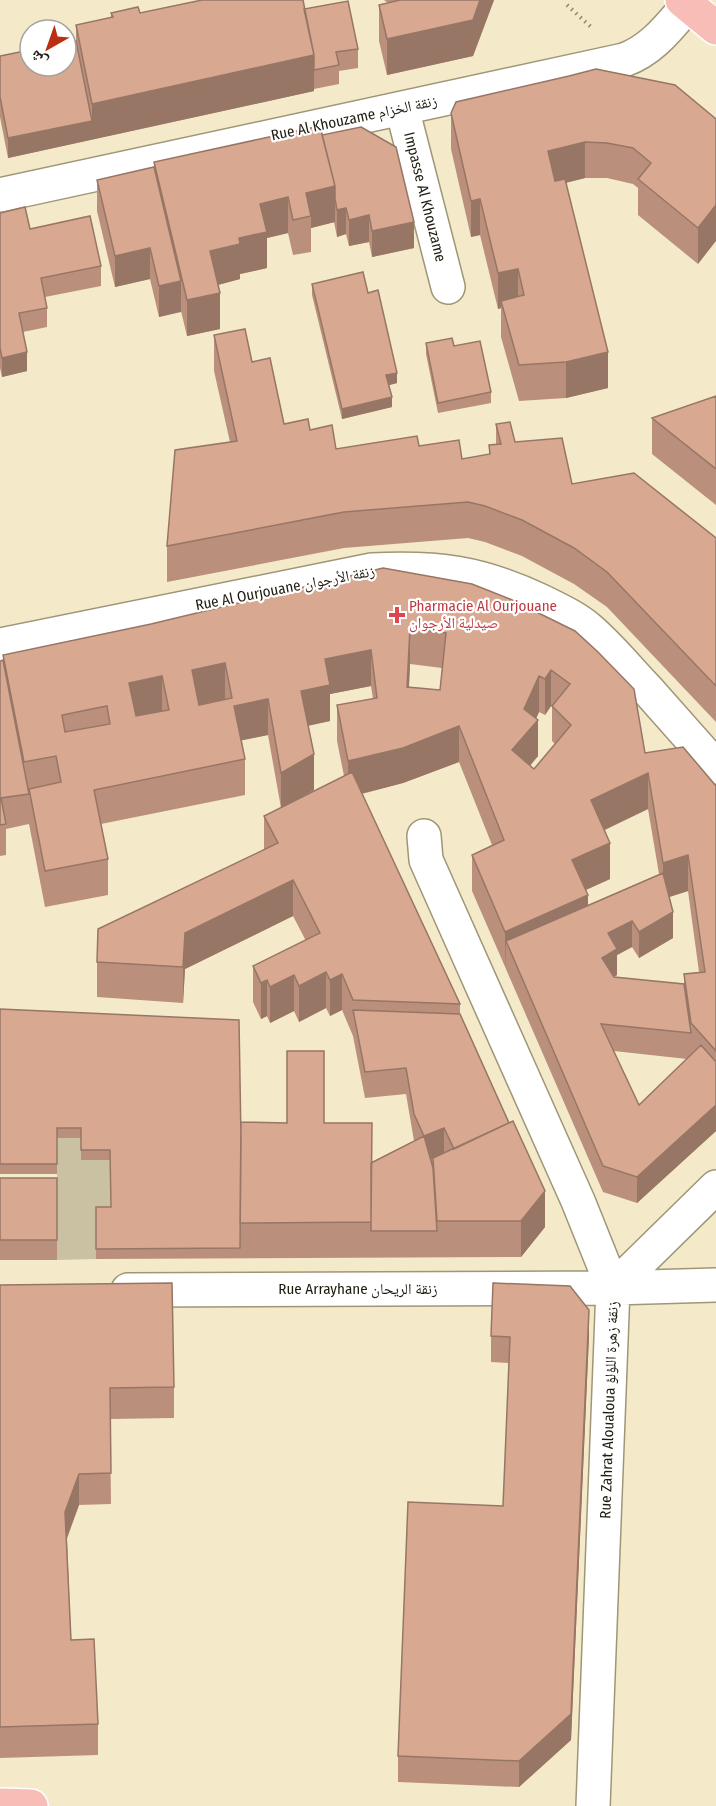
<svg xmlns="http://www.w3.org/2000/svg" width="716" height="1806" font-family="'Fira Sans Condensed','Noto Naskh Arabic',sans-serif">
  <rect width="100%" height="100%" fill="#f4eac9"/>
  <!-- green -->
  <path fill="#cac1a3" d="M 57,1138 L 81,1138 L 110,1160 L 111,1217 L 96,1218 L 96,1259 L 57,1260 Z"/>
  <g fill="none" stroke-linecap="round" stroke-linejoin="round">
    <!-- minor casing -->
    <g stroke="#9f9678" stroke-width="36">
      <path id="minor" d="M 402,108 L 448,287
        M 0,195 L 624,60 C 652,50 669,27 688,5
        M 0,645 L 372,570 C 438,567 480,572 541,601 C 557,609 575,617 589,629 C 610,647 627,668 646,688 C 669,714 693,741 716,767
        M 424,836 L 426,860 L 578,1201 L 613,1288 L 593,1806
        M 613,1288 L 716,1187
        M 128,1290 L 613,1288 L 716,1285"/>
    </g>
    <!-- major casing -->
    <g stroke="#fff" stroke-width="36">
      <path id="major" d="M 682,0 L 716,28
        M 0,1805 L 31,1806"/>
    </g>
    <!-- path -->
    <path stroke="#8d8770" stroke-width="4" stroke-dasharray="1.5 4.5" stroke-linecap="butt" d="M 567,5 L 591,27"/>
    <!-- minor -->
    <use href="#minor" stroke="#fff" stroke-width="33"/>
    <!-- major -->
    <use href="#major" stroke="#f7bdb6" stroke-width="33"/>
  </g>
  <!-- wall -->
  <path fill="#ba907d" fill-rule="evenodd" d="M 384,0 L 494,0 L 473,56 L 387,75 L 379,41 L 379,5 L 388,3 Z
    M 304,9 L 358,49 L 358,68 L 339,71 L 339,84 L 314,89 L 314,91 L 8,158 L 0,117 L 0,56 L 76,41 L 76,25 L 111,18 L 111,13 Z
    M 451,113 L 716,119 L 698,264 L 638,215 L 638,188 L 633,184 L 607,178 L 585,178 L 566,183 L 608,388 L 566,398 L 519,401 L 501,337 L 501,308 L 498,309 L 480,235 L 471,237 L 451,149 Z
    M 322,135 L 414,248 L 372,257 L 369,242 L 349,246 L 346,234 L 337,237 L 334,222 L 311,228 L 311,252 L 293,255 L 288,233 L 267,238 L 267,268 L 240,274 L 240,279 L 218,285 L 220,329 L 187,336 L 181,311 L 159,317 L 150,279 L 115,287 L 97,211 L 97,180 L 154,167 L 154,162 Z
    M 0,213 L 101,266 L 101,286 L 45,297 L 47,308 L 47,327 L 23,332 L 27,371 L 2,377 L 0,368 Z
    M 312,284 L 368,293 L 397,383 L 389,385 L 392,407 L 342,419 L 312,295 Z
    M 214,335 L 252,362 L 284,424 L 310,430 L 336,449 L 419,446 L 462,459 L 489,455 L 489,445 L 496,444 L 496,424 L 515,442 L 572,484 L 716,538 L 716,722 L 607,607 L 574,584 L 522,556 L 485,542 L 468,538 L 344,548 L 167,582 L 167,546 L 230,442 L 214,371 Z
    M 426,343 L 454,346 L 491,392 L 491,403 L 438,413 L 426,354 Z
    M 716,396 L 716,505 L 652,454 L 652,418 Z
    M 472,584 L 645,753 L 716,786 L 716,1131 L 637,1203 L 603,1192 L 472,891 L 472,855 L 492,845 L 459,762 L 403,783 L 362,794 L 460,1004 L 460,1014 L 545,1227 L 521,1257 L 96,1259 L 96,1207 L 111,1207 L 110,1160 L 81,1160 L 81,1138 L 57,1138 L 57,1174 L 0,1174 L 0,1009 L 241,1139 L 287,1123 L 324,1123 L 372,1162 L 414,1141 L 406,1094 L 365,1098 L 353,1036 L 342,1010 L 330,1016 L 326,1008 L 299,1022 L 294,1011 L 270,1023 L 267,1016 L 261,1019 L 253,1002 L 253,966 L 306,941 L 293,916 L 185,969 L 183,1003 L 97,997 L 97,962 L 264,850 L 264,816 L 281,808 L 268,735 L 241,740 L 245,759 L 245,795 L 101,824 L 108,859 L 108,895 L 45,907 L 29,824 L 6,829 L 6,855 L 0,856 L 0,661 L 3,660 L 3,655 ZM 410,664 L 442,668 L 440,690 L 409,687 ZM 371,686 L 373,699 L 337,705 L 337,741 L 344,776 L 296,800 L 314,790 L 308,726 L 330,721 L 330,694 ZM 551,706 L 552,707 L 552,741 L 555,744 L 534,769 L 530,766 L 538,756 L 536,719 L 539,712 L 545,715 ZM 648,809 L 659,874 L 588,905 L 586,890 L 610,879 L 605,830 ZM 688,891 L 699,972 L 684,974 L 684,984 L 614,977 L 617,975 L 617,955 L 632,947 L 639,958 L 673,938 L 669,897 ZM 614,1051 L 687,1059 L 639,1105 Z
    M 0,1178 L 57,1178 L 57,1260 L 0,1260 Z
    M 0,1285 L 174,1387 L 174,1418 L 110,1419 L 111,1504 L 79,1505 L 67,1539 L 71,1640 L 98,1724 L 98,1755 L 0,1758 Z
    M 491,1336 L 589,1336 L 571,1740 L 519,1787 L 398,1782 L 398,1756 L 503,1506 L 509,1363 L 491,1362 Z"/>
  <!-- shaded-wall -->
  <path fill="#977666" d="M 480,0 L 494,0 L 473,56 L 387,75 L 387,39 Z
    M 314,55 L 314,91 L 8,158 L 8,138 L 92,121 L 92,104 Z
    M 585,142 L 585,178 L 548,187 L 548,151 Z
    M 335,186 L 335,222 L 311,228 L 311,216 L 306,193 Z
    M 288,197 L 288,233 L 267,238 L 267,268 L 240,274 L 240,279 L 210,287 L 210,251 L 239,238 L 260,204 Z
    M 480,199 L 480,235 L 471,237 L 471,201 Z
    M 716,205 L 716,241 L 698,264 L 698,228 Z
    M 346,208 L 346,234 L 337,237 L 337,210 Z
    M 369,215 L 369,242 L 349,246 L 349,220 Z
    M 414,222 L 414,248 L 372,257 L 372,231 Z
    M 150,248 L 150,279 L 115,287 L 115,256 Z
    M 518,269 L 518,305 L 501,301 L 501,308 L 498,309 L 498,273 Z
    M 181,281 L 181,312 L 159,317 L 159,286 Z
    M 220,293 L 220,329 L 187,336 L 187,300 Z
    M 27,352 L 27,371 L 2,377 L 2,358 Z
    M 608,352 L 608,388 L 566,398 L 566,362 Z
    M 397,373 L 397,383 L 386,386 L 386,375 Z
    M 392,397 L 392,407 L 342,419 L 342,409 Z
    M 410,628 L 410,664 L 407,723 L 407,687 Z
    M 371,650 L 371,686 L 330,694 L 330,721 L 301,727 L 301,691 L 325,659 Z
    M 225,663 L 225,699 L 192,706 L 192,670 Z
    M 551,670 L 551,706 L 545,715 L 545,679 Z
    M 162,676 L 162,712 L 129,719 L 129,683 Z
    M 539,676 L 539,712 L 532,727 L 538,720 L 538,756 L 512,786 L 512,750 L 524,709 Z
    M 268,699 L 268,735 L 234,742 L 234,706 Z
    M 459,726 L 459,762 L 403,783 L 348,797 L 348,761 Z
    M 314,754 L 314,790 L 281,809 L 281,773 Z
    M 648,773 L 648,809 L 591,836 L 591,800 Z
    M 610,843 L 610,879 L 572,896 L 572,860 Z
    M 688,855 L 688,891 L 663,899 L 663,863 Z
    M 293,880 L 293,916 L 185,969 L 183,1003 L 183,967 L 185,933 Z
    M 588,895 L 588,931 L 506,941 L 505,968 L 505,932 Z
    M 673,912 L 673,938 L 639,958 L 639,932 Z
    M 632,921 L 632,947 L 617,955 L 617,975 L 602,984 L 602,958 L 608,933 Z
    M 326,972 L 326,1008 L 299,1022 L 299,986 Z
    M 342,974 L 342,1010 L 330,1016 L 330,980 Z
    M 294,975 L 294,1011 L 270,1023 L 270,987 Z
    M 267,980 L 267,1016 L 261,1019 L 261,983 Z
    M 716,1105 L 716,1131 L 637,1203 L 637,1177 Z
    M 444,1128 L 444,1154 L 424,1162 L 424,1136 Z
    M 545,1191 L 545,1227 L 521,1257 L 521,1221 Z
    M 589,1310 L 589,1336 L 571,1740 L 519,1787 L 519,1761 Z
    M 79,1474 L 79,1505 L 65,1542 L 65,1512 Z"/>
  <!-- building -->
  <path fill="#d8a891" stroke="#977666" stroke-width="1.5" fill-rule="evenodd" d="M 202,0 L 303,0 L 314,55 L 92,104 L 76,25 L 113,17 L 111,13 L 138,7 L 140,13 Z
    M 400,0 L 480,0 L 473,20 L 387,39 L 379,5 Z
    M 348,1 L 358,49 L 336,52 L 339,65 L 314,70 L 314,55 L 304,9 Z
    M 76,41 L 92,121 L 8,138 L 0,97 L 0,56 L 30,50 L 30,66 L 66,66 L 66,43 Z
    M 596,69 L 675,85 L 716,119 L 716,205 L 698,228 L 638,179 L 651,163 L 633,148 L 607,143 L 585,142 L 548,151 L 555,181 L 565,179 L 608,352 L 566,362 L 519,365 L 501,301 L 524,295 L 518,269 L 498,273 L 480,199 L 471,201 L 451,113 L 456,102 L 569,76 Z
    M 320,126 L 335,186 L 306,193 L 311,216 L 293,220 L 288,197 L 260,204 L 267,232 L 239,238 L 240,244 L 210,251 L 220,293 L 187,300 L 154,162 Z
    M 361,127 L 396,147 L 414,222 L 372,231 L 369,215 L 349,220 L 346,208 L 337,210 L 335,199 L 335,186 L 322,135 Z
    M 154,167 L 181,281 L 159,286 L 150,248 L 115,256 L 97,180 Z
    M 25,207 L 30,229 L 90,216 L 101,266 L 41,278 L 47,308 L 19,313 L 27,352 L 2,358 L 0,348 L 0,213 Z
    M 363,272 L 368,293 L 378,290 L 397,373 L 386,375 L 392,397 L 342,409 L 312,284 Z
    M 245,329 L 252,362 L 270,358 L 284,424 L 308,419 L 310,430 L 332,425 L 336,449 L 417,436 L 419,446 L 459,440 L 462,459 L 490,454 L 489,445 L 501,444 L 496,424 L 510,422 L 515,442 L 562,438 L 572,484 L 634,473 L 716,538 L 716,686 L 607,572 L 574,548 L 522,520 L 485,506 L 468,502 L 344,512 L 167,546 L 175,450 L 237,441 L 214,335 Z
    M 452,338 L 454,346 L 480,341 L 491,392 L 438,403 L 426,343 Z
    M 716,396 L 716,469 L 652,418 Z
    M 383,568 L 472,584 L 510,599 L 575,631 L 598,652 L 634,689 L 645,753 L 683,747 L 716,786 L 716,1051 L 691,1023 L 684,974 L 705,972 L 688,855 L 663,863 L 648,773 L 591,800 L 610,843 L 572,860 L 588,895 L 505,932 L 472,855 L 504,840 L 459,726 L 403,748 L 348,761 L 337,705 L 377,698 L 371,650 L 325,659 L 330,685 L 301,691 L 314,754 L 281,773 L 268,699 L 234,706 L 245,759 L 94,790 L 108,859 L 45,871 L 29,789 L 61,782 L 56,756 L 24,762 L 3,655 L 151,624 ZM 410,628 L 446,633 L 440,690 L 407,687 ZM 225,663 L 232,698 L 199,705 L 192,670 ZM 551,670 L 570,684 L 552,706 L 571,725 L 534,769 L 512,750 L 538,720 L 524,709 L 539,676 L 545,679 ZM 162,676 L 169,710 L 136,716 L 129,683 ZM 107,706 L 110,724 L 65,732 L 62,715 Z
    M 3,660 L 29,794 L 1,798 L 6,824 L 0,825 L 0,661 Z
    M 352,772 L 460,1004 L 353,1000 L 342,974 L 330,980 L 326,972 L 299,986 L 294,975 L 270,987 L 267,980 L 261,983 L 253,966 L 320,933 L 293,880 L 185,933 L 183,967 L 97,962 L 98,929 L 278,843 L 264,816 Z
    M 663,873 L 673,912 L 639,932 L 632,921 L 608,933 L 617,949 L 602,958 L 614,977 L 684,984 L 691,1033 L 601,1024 L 639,1105 L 701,1045 L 716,1062 L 716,1105 L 637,1177 L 603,1166 L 506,941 Z
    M 0,1009 L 239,1020 L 241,1139 L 240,1248 L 96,1249 L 96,1207 L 111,1207 L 110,1150 L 81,1150 L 81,1128 L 57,1128 L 57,1164 L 0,1164 Z
    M 353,1010 L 460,1014 L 509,1123 L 454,1149 L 444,1128 L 424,1136 L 414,1114 L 406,1068 L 365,1072 Z
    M 287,1051 L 324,1051 L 324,1123 L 372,1123 L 371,1222 L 240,1223 L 241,1122 L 287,1123 Z
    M 513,1121 L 545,1191 L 521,1221 L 437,1221 L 433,1158 Z
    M 424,1136 L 433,1168 L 437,1231 L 371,1231 L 371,1163 Z
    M 0,1178 L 57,1178 L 57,1240 L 0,1240 Z
    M 172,1283 L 174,1387 L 110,1388 L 111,1473 L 79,1474 L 65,1512 L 71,1640 L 94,1639 L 98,1724 L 0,1727 L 0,1285 Z
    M 493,1283 L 570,1286 L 589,1310 L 571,1714 L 519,1761 L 398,1756 L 408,1502 L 503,1506 L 510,1337 L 491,1336 Z"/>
  <!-- markers -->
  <path fill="#e0444e" stroke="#fff" stroke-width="2" d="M394 606h6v6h6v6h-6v6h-6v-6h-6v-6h6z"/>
  <g text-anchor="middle" stroke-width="4.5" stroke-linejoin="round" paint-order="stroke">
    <!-- street labels -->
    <g font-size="15" fill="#1d1a0e" stroke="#fff">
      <text transform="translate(354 118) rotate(-12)" y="5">Rue Al Khouzame زنقة الخزام</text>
      <text transform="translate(425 197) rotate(76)" y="5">Impasse Al Khouzame</text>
      <text transform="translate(285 588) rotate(-11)" y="5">Rue Al Ourjouane زنقة الأرجوان</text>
      <text x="358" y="1294">Rue Arrayhane زنقة الريحان</text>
      <text transform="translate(609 1410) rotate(-88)" y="5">Rue Zahrat Aloualoua زنقة زهرة اللؤلؤ</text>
    </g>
    <!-- health labels -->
    <g font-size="15" fill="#be3a42" stroke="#fff" text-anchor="start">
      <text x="409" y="611">Pharmacie Al Ourjouane<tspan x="409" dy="17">صيدلية الأرجوان</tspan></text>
    </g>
  </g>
  <!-- north arrow -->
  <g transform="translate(48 48) rotate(220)"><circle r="28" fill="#ffffff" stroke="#a5a39f" stroke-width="1.5"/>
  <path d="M0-4.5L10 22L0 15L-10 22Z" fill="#ba2f11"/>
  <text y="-9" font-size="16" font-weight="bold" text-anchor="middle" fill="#1d1a0e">ش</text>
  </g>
</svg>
